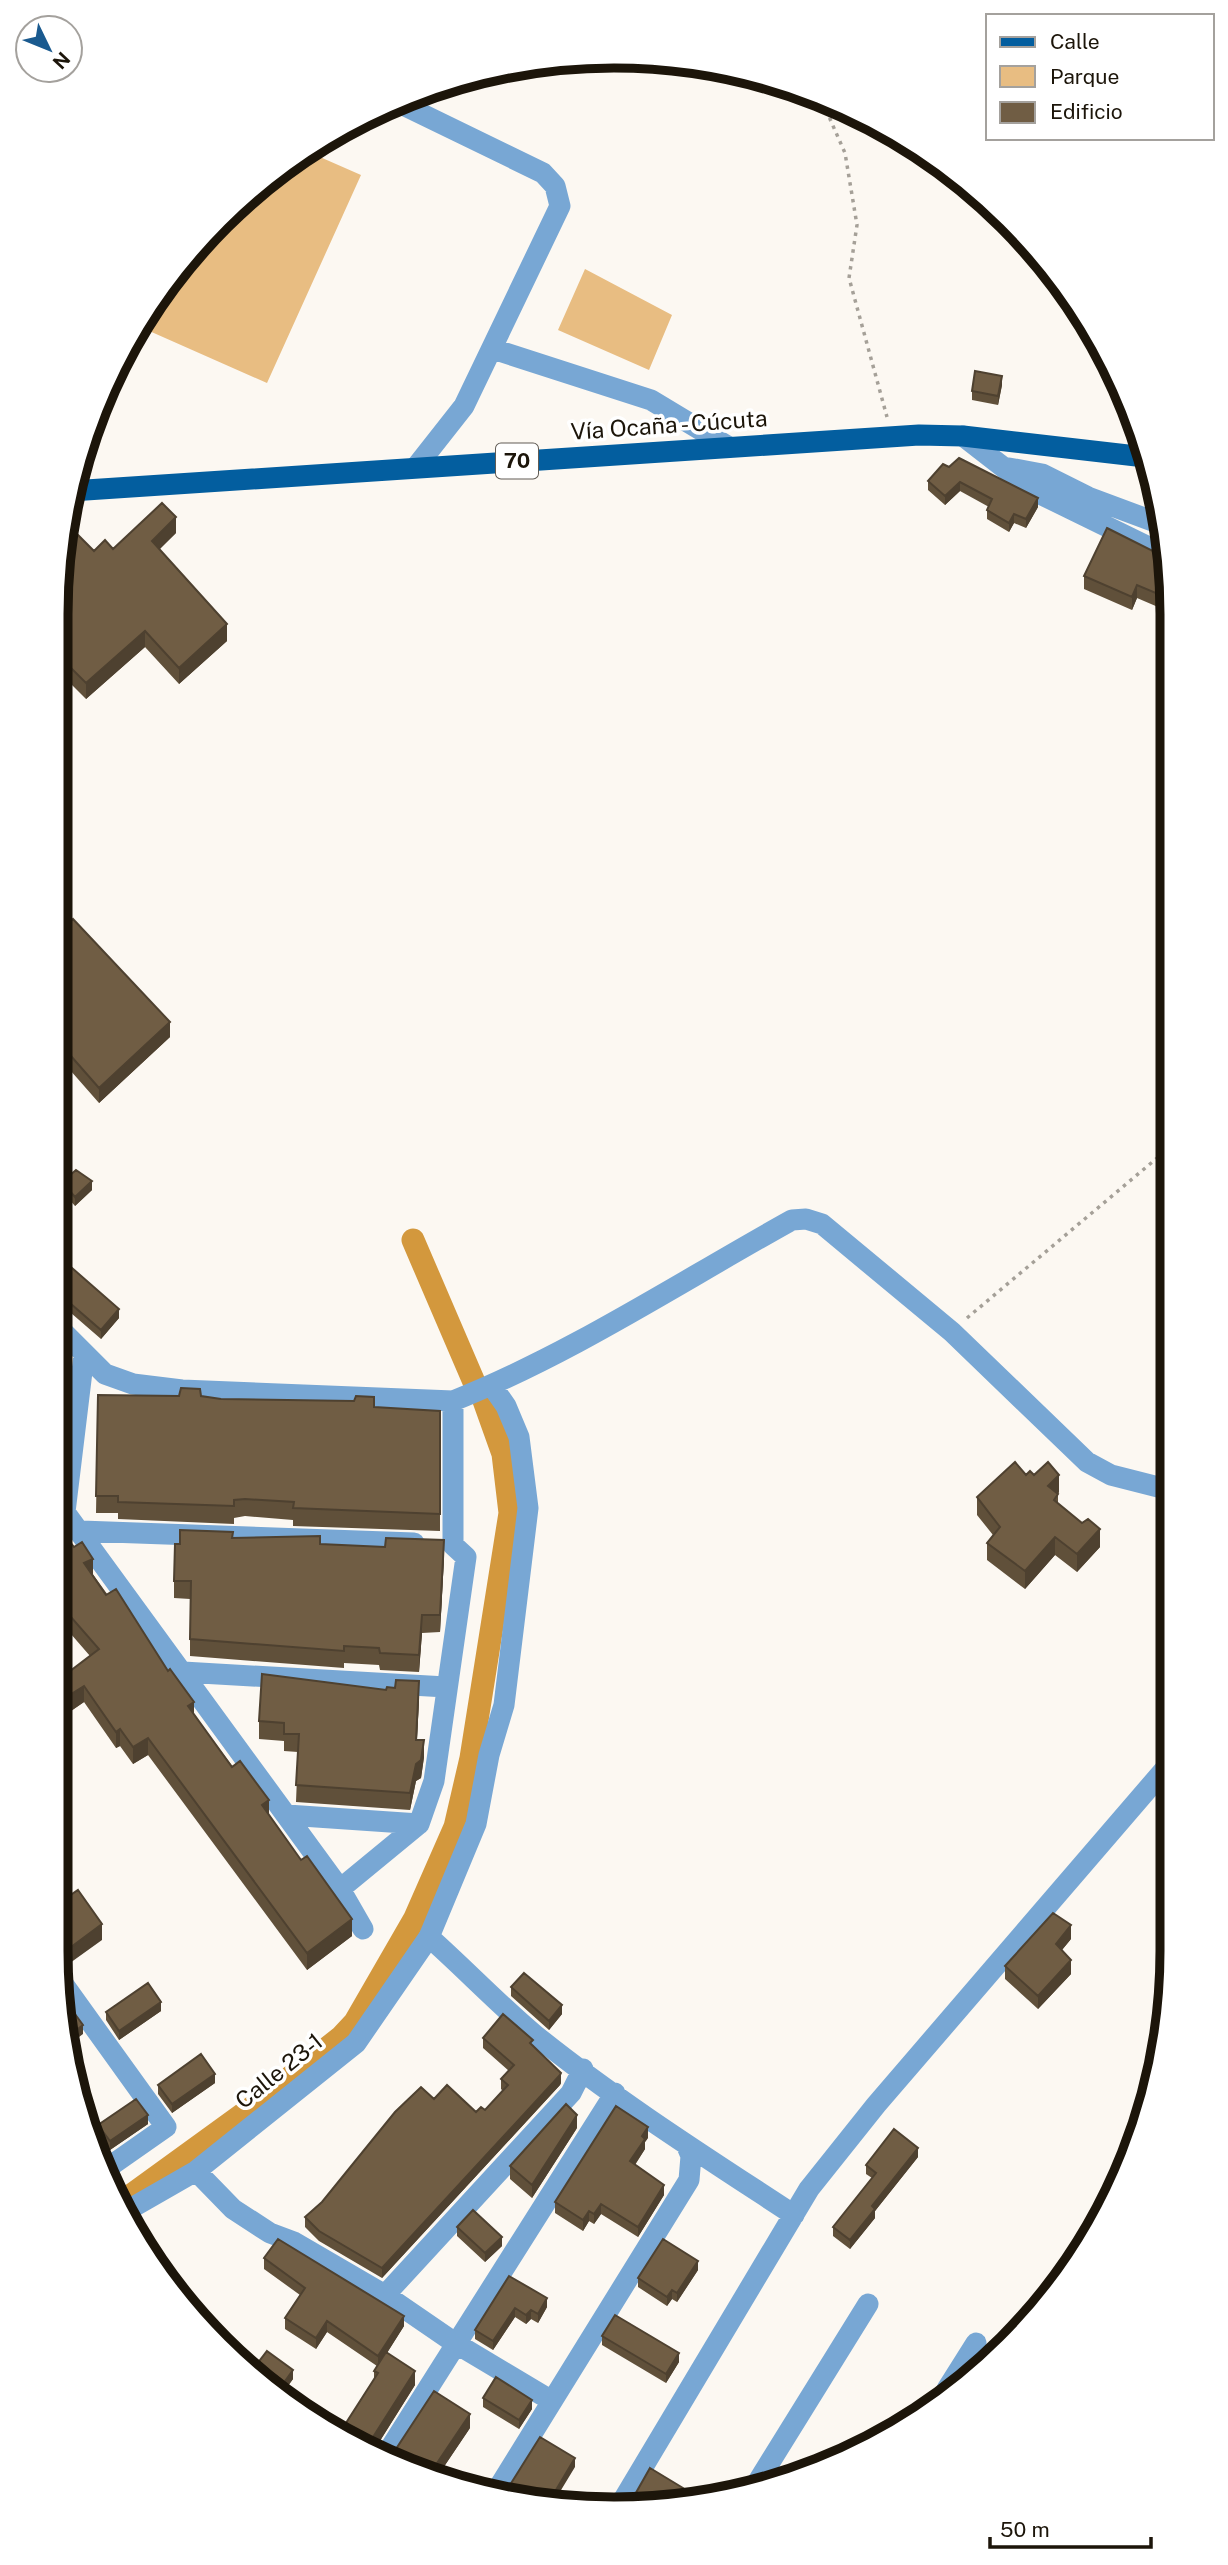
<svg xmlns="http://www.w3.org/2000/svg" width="1228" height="2565" font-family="'Public Sans',sans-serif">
  <rect width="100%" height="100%" fill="#fcf8f2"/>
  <!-- green -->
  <path fill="#e8bd82" d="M 304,150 L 361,175 L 267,383 L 138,326 L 150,304 L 220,219 Z
    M 585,269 L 672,315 L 649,370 L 558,330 Z"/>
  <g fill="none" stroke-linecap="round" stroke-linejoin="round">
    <!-- canal -->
    <path stroke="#d3983d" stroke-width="23" d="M 413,1240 L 474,1382
      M 123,2201 L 254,2106 L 341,2037 L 355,2022 L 415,1918 L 455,1827 L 471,1758 L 510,1513 L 503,1454 L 483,1398"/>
    <!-- path -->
    <path stroke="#a5a098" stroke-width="3.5" stroke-dasharray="3.5 5" stroke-linecap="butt" d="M 833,101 L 830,119 L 845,153 L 857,225 L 849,278 L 887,417
      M 967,1318 L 1169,1148"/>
    <!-- street -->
    <path stroke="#78a7d4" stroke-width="21" d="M 395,101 L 543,173 L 555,186 L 560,206 L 464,406 L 416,467
      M 493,349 L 651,400 L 729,447
      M 963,436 L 1034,491 L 1167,556
      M 1009,468 L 1042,474 L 1088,497 L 1163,525
      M 56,1325 L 105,1374 L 133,1384 L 182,1390 L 453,1401 C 571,1354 680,1282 792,1220 L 806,1219 L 822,1224 L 952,1332 L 1087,1462 L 1111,1475 L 1170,1490
      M 56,1500 L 340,1889 L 363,1929
      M 65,1512 L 84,1355
      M 81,1531 L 414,1543
      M 183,1672 L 446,1687
      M 287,1815 L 419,1824
      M 340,1889 L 419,1824 L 434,1781 L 466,1557 L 453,1545 L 453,1401
      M 429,1937 C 465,1969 498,2004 535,2035 C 617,2101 707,2158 794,2215
      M 61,1981 L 166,2127 L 106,2169
      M 196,2171 L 233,2209 L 270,2233 L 294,2242 L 385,2295 L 455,2343 L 552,2401
      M 128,2210 L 196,2171 L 356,2043 L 429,1937 L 476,1824 L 489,1755 L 504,1705 L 528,1508 L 519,1437 L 506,1406 L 492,1386
      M 385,2295 L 571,2093 L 583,2069
      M 947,2389 L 976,2343
      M 384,2458 L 615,2093
      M 757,2483 L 868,2304
      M 494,2495 L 689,2180 L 691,2156 L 686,2144
      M 622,2502 L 809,2189 L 876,2105 L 1171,1762"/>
    <!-- primary -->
    <path stroke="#035e9f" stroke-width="21" d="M 71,491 L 919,435 L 963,436 L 1145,457"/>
  </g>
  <!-- wall -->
  <path fill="#60503a" d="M 1002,385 L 998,405 L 972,400 L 972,391 Z
    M 943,464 L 1038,507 L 1026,528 L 1014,523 L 1009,532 L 987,519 L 987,510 L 989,507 L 960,491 L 945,505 L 928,490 L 928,481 Z
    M 176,533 L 159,549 L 227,641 L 179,684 L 145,647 L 86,699 L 56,669 L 56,614 L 62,548 L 94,551 L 113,549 Z
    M 1167,558 L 1167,605 L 1165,610 L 1137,598 L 1132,610 L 1084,589 L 1084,576 Z
    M 56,935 L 170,1037 L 99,1103 L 56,1054 Z
    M 62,1182 L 92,1190 L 75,1206 L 62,1191 Z
    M 56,1270 L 119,1318 L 101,1339 L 56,1300 Z
    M 56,1347 L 63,1372 L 60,1414 L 56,1409 Z
    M 98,1395 L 179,1396 L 201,1396 L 221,1399 L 440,1411 L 440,1531 L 293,1526 L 293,1520 L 245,1516 L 234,1518 L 234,1524 L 118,1519 L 118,1513 L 96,1513 Z
    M 1034,1475 L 1059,1492 L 1058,1494 L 1058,1503 L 1100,1547 L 1077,1572 L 1055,1555 L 1025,1589 L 987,1560 L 987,1543 L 993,1535 L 977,1515 L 977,1497 Z
    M 56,1506 L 59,1527 L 194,1715 L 269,1815 L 352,1936 L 307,1970 L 148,1755 L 133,1764 L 120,1746 L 116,1748 L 84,1702 L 68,1713 L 57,1698 L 57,1681 L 90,1656 L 64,1626 L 56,1631 Z
    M 233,1538 L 320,1544 L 444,1558 L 440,1632 L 422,1633 L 419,1672 L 380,1670 L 379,1665 L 344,1663 L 344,1668 L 190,1656 L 190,1599 L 174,1598 L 174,1581 Z
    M 419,1699 L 417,1740 L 424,1757 L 421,1778 L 416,1781 L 410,1810 L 296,1802 L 298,1752 L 284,1751 L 284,1741 L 259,1739 L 259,1721 Z
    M 1071,1939 L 1062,1950 L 1071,1974 L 1038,2009 L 1005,1979 L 1005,1966 Z
    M 511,1987 L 562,2014 L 549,2030 L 511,1996 Z
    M 161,2011 L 119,2040 L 106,2020 L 106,2012 Z
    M 483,2038 L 533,2045 L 561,2083 L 560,2085 L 382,2278 L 319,2241 L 305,2227 L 305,2217 L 434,2099 L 476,2112 L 485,2110 L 503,2091 L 501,2089 L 501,2079 L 509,2071 L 483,2048 Z
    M 215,2083 L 172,2113 L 158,2094 L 158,2085 Z
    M 148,2124 L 110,2150 L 98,2134 L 98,2125 Z
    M 577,2128 L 532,2198 L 510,2179 L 510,2166 Z
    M 648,2138 L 645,2142 L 645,2149 L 635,2165 L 664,2195 L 638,2237 L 601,2214 L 594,2224 L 589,2221 L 583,2231 L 555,2213 L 555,2202 Z
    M 918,2157 L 875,2211 L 875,2218 L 850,2249 L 833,2236 L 833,2227 L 872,2178 L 866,2174 L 866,2165 Z
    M 457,2227 L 502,2246 L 485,2262 L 457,2236 Z
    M 264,2258 L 404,2326 L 387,2353 L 415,2385 L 373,2452 L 339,2434 L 374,2379 L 374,2371 L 377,2366 L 327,2332 L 316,2349 L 285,2329 L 285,2318 L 300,2295 L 264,2269 Z
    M 698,2270 L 677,2302 L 672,2299 L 667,2306 L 638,2287 L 638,2278 Z
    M 509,2276 L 547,2307 L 538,2323 L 531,2319 L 526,2324 L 515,2317 L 493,2350 L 475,2339 L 475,2330 Z
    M 602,2336 L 679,2362 L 666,2383 L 602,2345 Z
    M 254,2368 L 293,2379 L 282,2394 Z
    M 483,2398 L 532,2409 L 519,2429 L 483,2407 Z
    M 470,2428 L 437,2477 L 400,2466 L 392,2462 L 392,2455 Z"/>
  <!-- shaded-wall -->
  <path fill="#4e4130" d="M 1002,376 L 1002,385 L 998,405 L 998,396 Z
    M 960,482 L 960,491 L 945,505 L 945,496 Z
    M 1038,498 L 1038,507 L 1026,528 L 1026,519 Z
    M 1014,514 L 1014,523 L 1009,532 L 1009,523 Z
    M 176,517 L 176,533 L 152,557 L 152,541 Z
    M 1137,585 L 1137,598 L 1132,610 L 1132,597 Z
    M 1167,592 L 1167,605 L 1165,610 L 1165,597 Z
    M 227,624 L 227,641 L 179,684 L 179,668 Z
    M 145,631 L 145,647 L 86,699 L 86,683 Z
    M 170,1022 L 170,1037 L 99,1103 L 99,1088 Z
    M 66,1120 L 66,1135 L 56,1145 L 56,1129 Z
    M 92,1181 L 92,1190 L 75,1206 L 75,1197 Z
    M 119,1309 L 119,1318 L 101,1339 L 101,1330 Z
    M 63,1355 L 63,1372 L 60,1414 L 60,1397 Z
    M 61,1421 L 61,1438 L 56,1477 L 56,1460 Z
    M 1059,1475 L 1059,1492 L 1048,1503 L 1048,1486 Z
    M 59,1509 L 58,1532 L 56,1533 L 56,1517 Z
    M 1100,1529 L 1100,1547 L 1077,1572 L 1077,1554 Z
    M 1055,1537 L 1055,1555 L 1025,1589 L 1025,1571 Z
    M 444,1540 L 444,1558 L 440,1632 L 440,1615 Z
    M 93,1559 L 93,1575 L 84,1580 L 84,1563 Z
    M 64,1609 L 64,1626 L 56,1631 L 56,1614 Z
    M 422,1615 L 422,1633 L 419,1672 L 419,1655 Z
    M 419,1681 L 419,1699 L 416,1757 L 416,1740 Z
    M 84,1686 L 84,1702 L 68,1713 L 68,1696 Z
    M 194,1702 L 194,1718 L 188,1706 Z
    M 120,1729 L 120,1746 L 116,1748 L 116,1732 Z
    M 148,1738 L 148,1755 L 133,1764 L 133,1747 Z
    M 424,1740 L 424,1757 L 421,1778 L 416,1781 L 410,1810 L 410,1793 L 416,1764 Z
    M 67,1768 L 67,1777 L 56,1784 L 56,1775 Z
    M 269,1800 L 269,1817 L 262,1805 Z
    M 352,1919 L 352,1936 L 307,1970 L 307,1953 Z
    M 102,1924 L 102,1940 L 63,1968 L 59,1969 L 57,1954 Z
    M 1071,1925 L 1071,1939 L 1056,1957 L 1056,1944 Z
    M 1071,1960 L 1071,1974 L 1038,2009 L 1038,1996 Z
    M 161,2002 L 161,2011 L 119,2040 L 119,2031 Z
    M 562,2005 L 562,2014 L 549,2030 L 549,2021 Z
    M 83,2025 L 83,2034 L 71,2043 L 70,2035 Z
    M 561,2073 L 561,2083 L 560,2085 L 382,2278 L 382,2268 Z
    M 215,2074 L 215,2083 L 172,2113 L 172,2104 Z
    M 148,2115 L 148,2124 L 110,2150 L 110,2141 Z
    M 577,2115 L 577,2128 L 532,2198 L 532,2185 Z
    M 648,2127 L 648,2138 L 645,2142 L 645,2149 L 630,2172 L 630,2161 L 642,2136 Z
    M 918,2148 L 918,2157 L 875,2211 L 875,2218 L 850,2249 L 850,2240 L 872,2206 Z
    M 664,2185 L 664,2195 L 638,2237 L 638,2227 Z
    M 601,2204 L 601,2214 L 594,2224 L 594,2214 Z
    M 589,2211 L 589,2221 L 583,2231 L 583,2220 Z
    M 502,2237 L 502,2246 L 485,2262 L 485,2253 Z
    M 698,2261 L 698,2270 L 677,2302 L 677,2293 Z
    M 672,2290 L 672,2299 L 667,2306 L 667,2297 Z
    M 547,2298 L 547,2307 L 538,2323 L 538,2314 Z
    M 515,2308 L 515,2317 L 493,2350 L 493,2341 Z
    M 531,2310 L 531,2319 L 526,2324 L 526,2315 Z
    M 404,2316 L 404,2326 L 378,2367 L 378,2356 Z
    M 327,2321 L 327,2332 L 316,2349 L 316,2338 Z
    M 679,2353 L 679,2362 L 666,2383 L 666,2374 Z
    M 293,2370 L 293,2379 L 282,2394 L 280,2393 L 280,2388 Z
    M 415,2371 L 415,2385 L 373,2452 L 371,2451 L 373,2437 Z
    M 532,2400 L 532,2409 L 519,2429 L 519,2420 Z
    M 470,2414 L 470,2428 L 437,2477 L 429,2475 Z
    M 575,2458 L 575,2467 L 555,2500 L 550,2500 Z
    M 683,2488 L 683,2499 L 680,2504 L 673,2504 Z"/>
  <!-- building -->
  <path fill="#705d44" stroke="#4e4130" stroke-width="2" d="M 975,371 L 1002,376 L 998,396 L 972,391 Z
    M 959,458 L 1038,498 L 1026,519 L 1014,514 L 1009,523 L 987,510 L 992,499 L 960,482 L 945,496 L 928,481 L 943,464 L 949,467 Z
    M 162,503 L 176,517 L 152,541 L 227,624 L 179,668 L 145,631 L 86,683 L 56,653 L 56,614 L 61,568 L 68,561 L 62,555 L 62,548 L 77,534 L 94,551 L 105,540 L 113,549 Z
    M 1107,528 L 1167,558 L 1167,592 L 1165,597 L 1137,585 L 1132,597 L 1084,576 Z
    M 73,919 L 170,1022 L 99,1088 L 56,1039 L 56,935 Z
    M 56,1108 L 66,1120 L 56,1129 Z
    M 76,1170 L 92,1181 L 75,1197 L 62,1182 Z
    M 64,1261 L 119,1309 L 101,1330 L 56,1291 L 56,1270 Z
    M 56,1347 L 63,1355 L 60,1397 L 56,1392 Z
    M 181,1388 L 200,1389 L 201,1396 L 221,1399 L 354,1401 L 356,1396 L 374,1397 L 374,1407 L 440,1411 L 440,1514 L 293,1508 L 294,1502 L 245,1499 L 234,1500 L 234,1506 L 118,1502 L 118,1496 L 96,1496 L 98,1395 L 179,1396 Z
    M 56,1421 L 61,1421 L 56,1460 Z
    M 1015,1462 L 1026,1475 L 1030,1471 L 1034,1475 L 1048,1462 L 1059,1475 L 1048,1486 L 1058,1494 L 1054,1500 L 1082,1523 L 1088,1519 L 1100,1529 L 1077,1554 L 1055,1537 L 1025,1571 L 987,1543 L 1000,1527 L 977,1497 Z
    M 56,1506 L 59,1509 L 58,1515 L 56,1517 Z
    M 56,1524 L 74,1547 L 82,1542 L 93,1559 L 84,1563 L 106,1595 L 116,1589 L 168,1671 L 170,1669 L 194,1702 L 188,1706 L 232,1767 L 240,1761 L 269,1800 L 262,1805 L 301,1860 L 307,1856 L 352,1919 L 307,1953 L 148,1738 L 133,1747 L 120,1729 L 116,1732 L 84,1686 L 68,1696 L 57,1681 L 99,1649 L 64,1609 L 56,1614 Z
    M 180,1530 L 233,1532 L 232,1538 L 320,1536 L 320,1544 L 385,1547 L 386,1538 L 444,1540 L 440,1615 L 422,1615 L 419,1655 L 380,1653 L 379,1648 L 344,1646 L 344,1651 L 190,1639 L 191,1581 L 174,1581 L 175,1544 L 180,1544 Z
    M 262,1674 L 386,1690 L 387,1687 L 395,1688 L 396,1680 L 419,1681 L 416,1740 L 424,1740 L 421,1760 L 416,1764 L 410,1793 L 296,1785 L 299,1734 L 284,1734 L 284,1723 L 259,1721 Z
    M 56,1753 L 67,1768 L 56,1775 Z
    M 78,1890 L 102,1924 L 63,1953 L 57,1954 L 56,1905 Z
    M 1053,1913 L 1071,1925 L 1056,1944 L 1071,1960 L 1038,1996 L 1005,1966 Z
    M 524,1973 L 562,2005 L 549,2021 L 511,1987 Z
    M 148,1983 L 161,2002 L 119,2031 L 106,2012 Z
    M 69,2006 L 83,2025 L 70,2035 L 66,2008 Z
    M 503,2014 L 533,2040 L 530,2043 L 561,2073 L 560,2075 L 382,2268 L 319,2231 L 305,2217 L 322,2202 L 395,2112 L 421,2087 L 434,2099 L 447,2085 L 476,2112 L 481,2107 L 485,2110 L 508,2085 L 501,2079 L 514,2065 L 483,2038 Z
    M 201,2054 L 215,2074 L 172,2104 L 158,2085 Z
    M 136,2099 L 148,2115 L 110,2141 L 98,2125 Z
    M 566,2104 L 577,2115 L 532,2185 L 510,2166 Z
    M 616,2106 L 648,2127 L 642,2136 L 645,2139 L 630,2161 L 664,2185 L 638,2227 L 601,2204 L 594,2214 L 589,2211 L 583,2220 L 555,2202 Z
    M 894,2129 L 918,2148 L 872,2206 L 875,2209 L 850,2240 L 833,2227 L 876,2173 L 866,2165 Z
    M 473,2210 L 502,2237 L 485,2253 L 457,2227 Z
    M 278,2239 L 404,2316 L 378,2356 L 327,2321 L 316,2338 L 285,2318 L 305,2288 L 264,2258 Z
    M 663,2239 L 698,2261 L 677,2293 L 672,2290 L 667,2297 L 638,2278 Z
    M 509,2276 L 547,2298 L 538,2314 L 531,2310 L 526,2315 L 515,2308 L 493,2341 L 475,2330 Z
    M 615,2315 L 679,2353 L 666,2374 L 602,2336 Z
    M 267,2351 L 293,2370 L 280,2388 L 254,2368 Z
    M 386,2352 L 415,2371 L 373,2437 L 372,2449 L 371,2451 L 339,2434 L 378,2373 L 374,2371 Z
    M 496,2377 L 532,2400 L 519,2420 L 483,2398 Z
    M 434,2391 L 470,2414 L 429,2475 L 418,2472 L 392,2455 Z
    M 540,2437 L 575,2458 L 550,2500 L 505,2498 L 499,2496 L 505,2493 Z
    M 650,2468 L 683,2488 L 673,2504 L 626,2502 L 633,2498 Z"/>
  <g text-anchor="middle" stroke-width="7" stroke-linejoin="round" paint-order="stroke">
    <!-- shield labels -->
    <rect fill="#fff" stroke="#605b54" stroke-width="2" x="496" y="443.5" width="42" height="35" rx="5"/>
    <g font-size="21" font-weight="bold" fill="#1c150a">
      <text x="517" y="468">70</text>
    </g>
    <!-- street labels -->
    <g font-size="23" fill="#1c150a" stroke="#fff">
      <text transform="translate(669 425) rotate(-4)" y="8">Vía Ocaña - Cúcuta</text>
      <text transform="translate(279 2071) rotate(-39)" y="8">Calle 23-1</text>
    </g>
  </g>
  <!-- crop -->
  <path d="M0 0H1228V2565H0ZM614 68H614A546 546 0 0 1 1160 614V1951A546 546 0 0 1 614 2497H614A546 546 0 0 1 68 1951V614A546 546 0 0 1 614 68Z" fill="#fff" fill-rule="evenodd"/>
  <path fill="none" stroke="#1c150a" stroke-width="9" d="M614 68H614A546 546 0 0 1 1160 614V1951A546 546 0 0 1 614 2497H614A546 546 0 0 1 68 1951V614A546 546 0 0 1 614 68Z"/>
  <!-- legend -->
  <rect x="986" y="14" width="228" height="126" fill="#ffffff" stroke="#a4a19d" stroke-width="2"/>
  <rect x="1000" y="37" width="35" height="10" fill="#035e9f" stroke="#a4a19d" stroke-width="2"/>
  <text x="1050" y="49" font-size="21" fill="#1c150a">Calle</text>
  <rect x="1000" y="66" width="35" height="21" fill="#e8bd82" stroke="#a4a19d" stroke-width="2"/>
  <text x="1050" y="84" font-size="21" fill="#1c150a">Parque</text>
  <rect x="1000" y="102" width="35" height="21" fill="#705d44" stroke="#a4a19d" stroke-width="2"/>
  <text x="1050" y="119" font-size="21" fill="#1c150a">Edificio</text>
  <!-- north arrow -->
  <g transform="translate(49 49) rotate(133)"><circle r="33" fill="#ffffff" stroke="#a4a19d" stroke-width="2"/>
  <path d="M0-5L12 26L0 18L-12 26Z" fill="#1a5a8f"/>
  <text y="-10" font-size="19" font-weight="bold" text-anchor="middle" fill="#1c150a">N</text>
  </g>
  <!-- scale -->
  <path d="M990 2537v10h161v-10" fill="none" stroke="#1c150a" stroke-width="3.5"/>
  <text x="1000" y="2537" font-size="21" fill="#1c150a" stroke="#ffffff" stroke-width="5" paint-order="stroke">50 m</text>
</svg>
